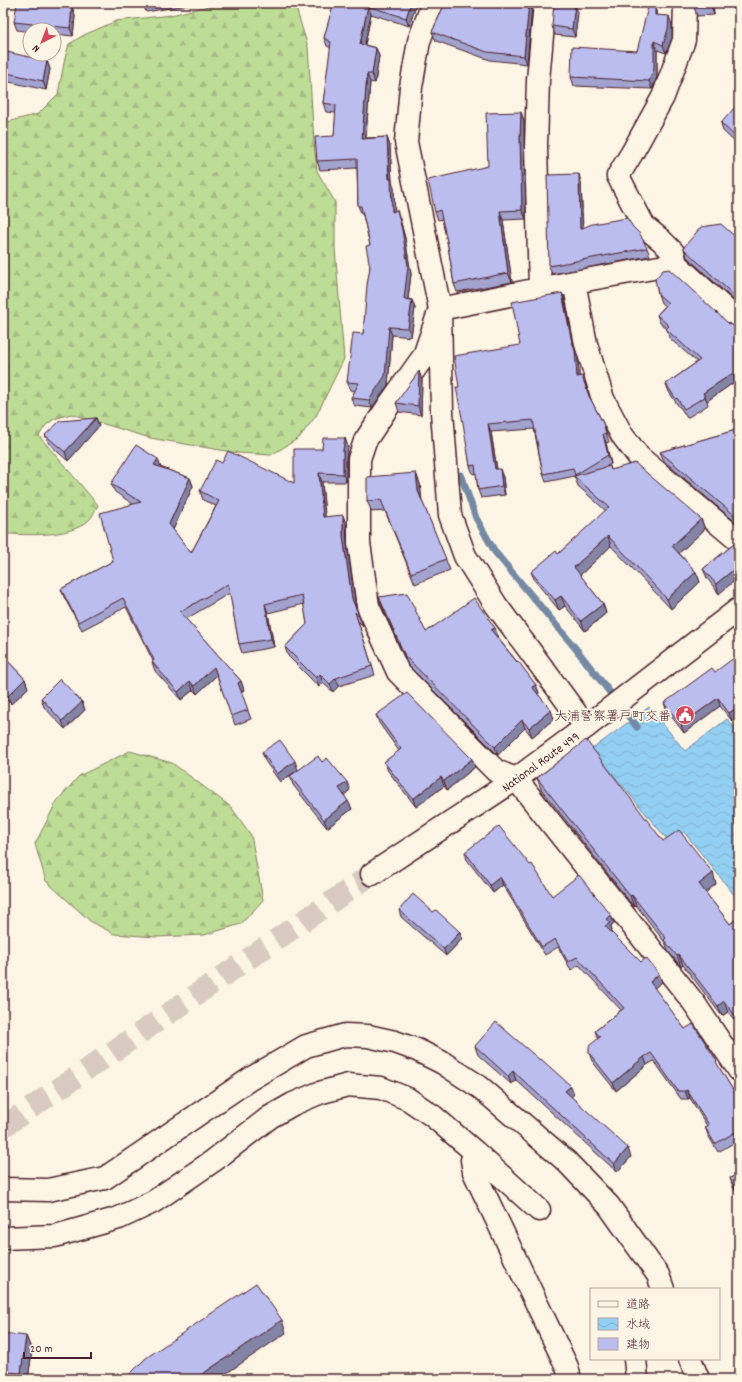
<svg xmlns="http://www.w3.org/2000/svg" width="742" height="1382" font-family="Dekko,'Klee One',sans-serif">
  <defs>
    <pattern id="forest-firs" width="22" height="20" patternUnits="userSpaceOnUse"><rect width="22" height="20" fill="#bddc95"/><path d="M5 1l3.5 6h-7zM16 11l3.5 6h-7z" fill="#a4bc81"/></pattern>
    <pattern id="water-waves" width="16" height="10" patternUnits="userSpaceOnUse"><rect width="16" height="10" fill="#92cff3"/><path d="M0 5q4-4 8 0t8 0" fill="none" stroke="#7fb1d0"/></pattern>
  </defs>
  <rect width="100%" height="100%" fill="#fcf5e5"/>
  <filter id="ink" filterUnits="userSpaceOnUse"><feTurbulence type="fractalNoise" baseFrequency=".025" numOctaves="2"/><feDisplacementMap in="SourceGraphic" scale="8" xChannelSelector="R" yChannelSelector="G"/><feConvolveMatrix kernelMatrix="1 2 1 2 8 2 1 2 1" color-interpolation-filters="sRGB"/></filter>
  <g filter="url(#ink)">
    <!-- forest -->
    <path fill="url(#forest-firs)" stroke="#847e60" d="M 221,3 L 284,3 L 297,11 L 308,47 L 314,142 L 317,171 L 335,202 L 335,248 L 344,359 L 316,416 L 299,438 L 271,455 L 238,453 L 150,438 L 71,414 L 54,419 L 45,426 L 39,436 L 98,505 C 95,510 93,517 88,521 C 70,537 32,535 9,534 L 3,532 L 3,123 L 38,114 L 58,94 L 65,58 L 69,44 L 84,35 L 116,21 L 171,15 Z
      M 130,751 L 172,763 L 231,807 L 251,835 L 263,900 L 241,924 L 204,935 L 157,937 L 114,934 L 90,921 L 46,881 L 35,844 L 57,801 L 79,776 Z"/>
    <!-- water -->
    <path fill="url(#water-waves)" stroke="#7589a3" d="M 649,707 L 685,751 L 727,719 L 734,727 L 739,723 L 739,901 L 684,832 L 670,843 L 592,749 Z"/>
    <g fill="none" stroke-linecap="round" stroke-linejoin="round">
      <!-- stream -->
      <path stroke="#7589a3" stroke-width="7" d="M 461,475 L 476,518 L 495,552 L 576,649 L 637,727"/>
      <!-- highway-tunnel -->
      <path stroke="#d8cac0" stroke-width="22" stroke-dasharray="22 11" stroke-linecap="butt" d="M 3,1127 L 372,874"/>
      <!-- minor casing -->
      <g stroke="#4a1f2b" stroke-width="25">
        <path id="minor" d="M 433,3 L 419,41 L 411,87 L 406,142 L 440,309 L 442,412 L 450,515 L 465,556 L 496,605 L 586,727
          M 685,3 L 684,40 L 663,97 L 632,153 L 618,176 L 644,226 L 661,240 L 673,252 L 676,264 L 739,322
          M 574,282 L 586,344 L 603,399 L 622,435 L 639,457 L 739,541
          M 540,289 L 536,147 L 538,80 L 545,3
          M 440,309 L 424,356 L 389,405 L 365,441 L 359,459 L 359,543 L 368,606 L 398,672 L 496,771 L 516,779 L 694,1003 L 739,1070
          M 440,309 L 574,282 L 676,264
          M 475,1152 L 539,1210
          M 3,1189 L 48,1190 L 105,1178 L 250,1079 L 306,1046 L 345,1035 L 368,1036 L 395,1042 L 417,1050 L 443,1063 L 481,1088 L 566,1161 L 609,1206 L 658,1275 L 663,1289
          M 3,1238 L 55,1236 L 119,1218 L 153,1202 L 213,1161 L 270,1117 L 293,1104 L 319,1093 L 348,1085 L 381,1088 L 408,1099 L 433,1116 L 475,1152 L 472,1160 L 474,1172 L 567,1367 L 570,1379
          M 635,1359 L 637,1379
          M 690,1359 L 698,1379"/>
      </g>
      <!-- highway casing -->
      <g stroke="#4a1f2b" stroke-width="25">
        <path id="highway" d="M 372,874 L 516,779 L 586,727 L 739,609"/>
      </g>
      <!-- minor -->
      <use href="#minor" stroke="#fcf5e5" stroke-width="22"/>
      <!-- highway -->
      <use href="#highway" stroke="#fcf5e5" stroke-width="22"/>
    </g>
    <!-- wall -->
    <path fill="#a2a3ce" stroke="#4a1f2b" d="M 143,3 L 194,3 L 194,4 L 146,12 Z
      M 334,3 L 417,3 L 409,26 L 371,14 L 365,45 L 376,48 L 379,56 L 375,83 L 370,82 L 366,138 L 387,137 L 390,146 L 392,182 L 394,187 L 394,211 L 400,219 L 405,238 L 411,274 L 408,299 L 412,300 L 415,308 L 411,337 L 392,335 L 388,385 L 372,408 L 355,406 L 351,398 L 355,391 L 351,390 L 347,382 L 363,334 L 370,267 L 370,245 L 363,215 L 362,215 L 358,206 L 357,168 L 320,170 L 317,161 L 334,136 L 336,113 L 326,112 L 323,103 L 331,48 L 327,46 L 324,38 Z
      M 445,3 L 531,3 L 532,6 L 527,64 L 490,60 L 436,41 L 432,32 Z
      M 694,3 L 713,3 L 714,15 L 697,16 L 694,7 Z
      M 575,4 L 578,13 L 575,37 L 555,35 L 552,26 Z
      M 72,7 L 75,16 L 73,36 L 54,34 L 54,30 L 30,30 L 30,32 L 17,30 L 14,22 Z
      M 655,8 L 657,15 L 672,25 L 672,38 L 666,53 L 657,50 L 657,77 L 652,89 L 574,86 L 571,77 L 637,51 Z
      M 47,61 L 50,69 L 46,90 L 5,81 L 3,75 L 3,68 Z
      M 739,110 L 739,146 L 723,131 L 721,123 Z
      M 521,112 L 524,121 L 524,147 L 526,219 L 503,220 L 512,282 L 457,292 L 454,284 L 448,246 L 442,219 L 438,220 L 435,212 L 488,166 Z
      M 581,182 L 583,228 L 647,248 L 650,256 L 552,274 L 549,266 Z
      M 739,240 L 739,305 L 687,257 L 684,247 Z
      M 658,294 L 734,326 L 739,326 L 739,384 L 736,381 L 707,401 L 708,405 L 687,418 L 680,407 L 679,407 L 669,392 L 666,384 L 697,362 L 669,338 L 667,329 L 660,323 L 657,315 L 665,306 L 661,303 Z
      M 565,301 L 574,346 L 578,359 L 579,377 L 582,376 L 590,398 L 603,423 L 609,442 L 606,443 L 611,464 L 603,468 L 610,466 L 611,470 L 701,519 L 705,529 L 679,553 L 696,572 L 700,582 L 671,609 L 611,546 L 580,575 L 603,604 L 606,613 L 585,631 L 565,606 L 559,610 L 535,581 L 531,572 L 558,554 L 606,511 L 578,486 L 574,476 L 575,476 L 546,482 L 543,474 L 534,429 L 491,432 L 497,469 L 503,477 L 505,495 L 481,498 L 478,490 L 476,473 L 473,474 L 470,466 L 459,387 L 520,345 Z
      M 422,380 L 421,415 L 399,412 L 396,403 Z
      M 96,418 L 99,426 L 68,461 L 49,444 L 45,435 Z
      M 739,429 L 739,525 L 664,461 L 660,452 Z
      M 345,438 L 348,447 L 346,459 L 346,482 L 322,482 L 325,517 L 346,524 L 347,545 L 355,606 L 363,626 L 358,621 L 375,675 L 339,686 L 333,692 L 323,683 L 319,687 L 288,656 L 285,647 L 307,624 L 304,604 L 268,613 L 274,647 L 242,653 L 239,644 L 230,593 L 186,619 L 241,681 L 244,690 L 241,692 L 251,719 L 235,725 L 217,675 L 197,694 L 193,690 L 181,700 L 155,671 L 152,662 L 153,661 L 126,607 L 82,630 L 64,597 L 61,589 L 113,561 L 133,504 L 115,492 L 111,484 L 160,467 L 190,478 L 193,486 L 173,530 L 191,553 L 216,506 L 203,500 L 200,491 L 222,463 L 294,483 L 322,449 Z
      M 416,473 L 420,484 L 422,501 L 450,570 L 415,584 L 385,511 L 372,512 L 367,501 Z
      M 734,544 L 719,594 L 707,578 L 703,569 Z
      M 379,597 L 426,632 L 498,636 L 497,637 L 536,685 L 539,693 L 538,694 L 554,719 L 532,737 L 525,728 L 498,755 L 408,665 L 382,606 Z
      M 3,656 L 25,679 L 28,688 L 11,704 L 3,696 Z
      M 715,672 L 732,721 L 720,706 L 684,733 L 667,711 L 664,703 Z
      M 41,698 L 82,702 L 85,710 L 65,729 L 44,707 Z
      M 376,715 L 475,767 L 447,790 L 444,786 L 416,807 L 388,771 L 384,762 L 399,751 L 379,723 Z
      M 262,752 L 298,770 L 280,782 L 265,761 Z
      M 322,762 L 350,790 L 344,795 L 352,809 L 327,828 L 293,785 L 290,776 Z
      M 537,778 L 663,841 L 713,873 L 716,884 L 705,892 L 730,924 L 739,917 L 739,1026 L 728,1012 L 722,1016 L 683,965 L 681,967 L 668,951 L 666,944 L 636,905 L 634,907 L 541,789 Z
      M 465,852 L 552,896 L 614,923 L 611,925 L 612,931 L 611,932 L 641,962 L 659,974 L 662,982 L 654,988 L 685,1029 L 720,1069 L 739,1100 L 739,1140 L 718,1152 L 708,1135 L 705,1127 L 707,1126 L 690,1098 L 688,1099 L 681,1099 L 654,1061 L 647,1065 L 616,1091 L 592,1061 L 589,1053 L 598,1039 L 595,1031 L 621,1010 L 579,965 L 571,970 L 558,947 L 545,955 L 503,885 L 493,893 L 467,860 Z
      M 399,910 L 433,912 L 460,932 L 462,939 L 446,956 L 401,917 Z
      M 475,1046 L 540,1060 L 574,1094 L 571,1097 L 631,1157 L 617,1172 L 516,1080 L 511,1084 L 478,1055 Z
      M 739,1174 L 739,1198 L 733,1187 L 730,1178 Z
      M 26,1336 L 32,1351 L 28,1379 L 3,1379 Z"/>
    <!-- shaded-wall -->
    <path fill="#8484a7" stroke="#4a1f2b" d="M 411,3 L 417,3 L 409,26 L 406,18 Z
      M 529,3 L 531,3 L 532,6 L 527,64 L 524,56 Z
      M 711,3 L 713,3 L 714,15 L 711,6 Z
      M 575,4 L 578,13 L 575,37 L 572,29 Z
      M 368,6 L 371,14 L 363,53 L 360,44 Z
      M 72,7 L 75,16 L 73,36 L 70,28 Z
      M 655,8 L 658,17 L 655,15 Z
      M 669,16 L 672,25 L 672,38 L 666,53 L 663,45 Z
      M 654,41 L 657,50 L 657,77 L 652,89 L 649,81 Z
      M 376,48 L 379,56 L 375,83 L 372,74 Z
      M 47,61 L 50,69 L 46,90 L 43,81 Z
      M 367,74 L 370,82 L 365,147 L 362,139 Z
      M 521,112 L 524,121 L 524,147 L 526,219 L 522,210 L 520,139 Z
      M 387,137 L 390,146 L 392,182 L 394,187 L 395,220 L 392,212 Z
      M 579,174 L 581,182 L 583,237 L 580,229 Z
      M 397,210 L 400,219 L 405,238 L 411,274 L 407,307 L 404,299 Z
      M 500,211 L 503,220 L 512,282 L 508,273 Z
      M 562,293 L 565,301 L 574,346 L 578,359 L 580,385 L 577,377 L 571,338 Z
      M 412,300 L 415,308 L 411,337 L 408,328 Z
      M 389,327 L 392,335 L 388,385 L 372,408 L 369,400 Z
      M 419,371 L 422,380 L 421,415 L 418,406 Z
      M 733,373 L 736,381 L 707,401 L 703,393 Z
      M 96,418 L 99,426 L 68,461 L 65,452 Z
      M 488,424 L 491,432 L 498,477 L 495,469 Z
      M 603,434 L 606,443 L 611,464 L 608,455 Z
      M 345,438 L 348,447 L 346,459 L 346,482 L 343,474 L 343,450 Z
      M 158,459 L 161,468 L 154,465 Z
      M 500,469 L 503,477 L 505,495 L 502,486 Z
      M 319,473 L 322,482 L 326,525 L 323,517 Z
      M 416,473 L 420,484 L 422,502 L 418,491 Z
      M 190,478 L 193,486 L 172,532 L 169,524 Z
      M 343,515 L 346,524 L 347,545 L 356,608 L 352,599 L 343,536 Z
      M 701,519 L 705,529 L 676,556 L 672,546 Z
      M 608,536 L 611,546 L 578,577 L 574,567 Z
      M 739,565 L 739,577 L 719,594 L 716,584 Z
      M 696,572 L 700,582 L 671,609 L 667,599 Z
      M 561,596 L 565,606 L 559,610 L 555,600 Z
      M 265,604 L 268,613 L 274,647 L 271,639 Z
      M 603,604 L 606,613 L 585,631 L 581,621 Z
      M 495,628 L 498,636 L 494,638 L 491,630 Z
      M 214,667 L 217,675 L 197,694 L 194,686 Z
      M 320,674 L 323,683 L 319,687 L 316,678 Z
      M 336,678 L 339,686 L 333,692 L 330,684 Z
      M 25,679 L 28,688 L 11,704 L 8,696 Z
      M 190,681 L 193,690 L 181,700 L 178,692 Z
      M 241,681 L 244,690 L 241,692 L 238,683 Z
      M 536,685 L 539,693 L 535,696 L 532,687 Z
      M 718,698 L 720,706 L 684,733 L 681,725 Z
      M 82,702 L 85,710 L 65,729 L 62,721 Z
      M 739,706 L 739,716 L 732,721 L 729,713 Z
      M 551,710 L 554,719 L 532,737 L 529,728 Z
      M 522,720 L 525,728 L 498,755 L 495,747 Z
      M 472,759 L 475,767 L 447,790 L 444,781 Z
      M 295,761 L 298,770 L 280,782 L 277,774 Z
      M 441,777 L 444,786 L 416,807 L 413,799 Z
      M 347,782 L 350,790 L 342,797 L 339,788 Z
      M 348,801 L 352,809 L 327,828 L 324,820 Z
      M 713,873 L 716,884 L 703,895 L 699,884 Z
      M 500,877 L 503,885 L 493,893 L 490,885 Z
      M 632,895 L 636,905 L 634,907 L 630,896 Z
      M 611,915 L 614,923 L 611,925 L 612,931 L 608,934 L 605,926 L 606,919 Z
      M 460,932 L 462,939 L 446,956 L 444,949 Z
      M 679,955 L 683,965 L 681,967 L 677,956 Z
      M 659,974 L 662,982 L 652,990 L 650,982 Z
      M 724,1001 L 728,1012 L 722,1016 L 718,1006 Z
      M 644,1057 L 647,1065 L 616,1091 L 613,1083 Z
      M 513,1071 L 516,1080 L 511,1084 L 508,1076 Z
      M 571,1086 L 574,1094 L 569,1100 L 565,1091 Z
      M 687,1090 L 690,1098 L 688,1099 L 685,1091 Z
      M 628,1148 L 631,1157 L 617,1172 L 614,1164 Z
      M 282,1320 L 286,1333 L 218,1379 L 195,1379 Z
      M 26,1336 L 32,1351 L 28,1379 L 23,1379 L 21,1373 Z
      M 7,1372 L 10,1379 L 6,1379 Z"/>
    <!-- building -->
    <path fill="#bcbdef" stroke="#4a1f2b" d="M 17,3 L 59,3 L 72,7 L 70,28 L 14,22 Z
      M 334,3 L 411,3 L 406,18 L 368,6 L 360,44 L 376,48 L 372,74 L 367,74 L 362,139 L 387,137 L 389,179 L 391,179 L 392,212 L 397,210 L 402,230 L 408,266 L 404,299 L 412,300 L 408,328 L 389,327 L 385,376 L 369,400 L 351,398 L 359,383 L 347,382 L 353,333 L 363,334 L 367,285 L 370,267 L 366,246 L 370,245 L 361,206 L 358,206 L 357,159 L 317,161 L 315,137 L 334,136 L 336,105 L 323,103 L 331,42 L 324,38 L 331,12 Z
      M 445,3 L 529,3 L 524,56 L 487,52 L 432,32 Z
      M 554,3 L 567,3 L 575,4 L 572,29 L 552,26 Z
      M 694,3 L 711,3 L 711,6 L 694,7 Z
      M 648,7 L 655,8 L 655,15 L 669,16 L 668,29 L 663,45 L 654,41 L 654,69 L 649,81 L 571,77 L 572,47 L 637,51 Z
      M 7,52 L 47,61 L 43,81 L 3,72 L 3,68 Z
      M 735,107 L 739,110 L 739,140 L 721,123 Z
      M 521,112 L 520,139 L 522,210 L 500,211 L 508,273 L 454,284 L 448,246 L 440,210 L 435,212 L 428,180 L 488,166 L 486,113 Z
      M 579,174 L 580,229 L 592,224 L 627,218 L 633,227 L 640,234 L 647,248 L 549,266 L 547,175 Z
      M 721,224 L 739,240 L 739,300 L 684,249 L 684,247 L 701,227 Z
      M 669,269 L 728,323 L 734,326 L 739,326 L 739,378 L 733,373 L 703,393 L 705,397 L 684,409 L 677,398 L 676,399 L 666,384 L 700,360 L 666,329 L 669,326 L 657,315 L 668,303 L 658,294 L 655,279 L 663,270 Z
      M 562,293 L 571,338 L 575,351 L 577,377 L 582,376 L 589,396 L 603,423 L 606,433 L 603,434 L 608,455 L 575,475 L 573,468 L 543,474 L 533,420 L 488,424 L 495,469 L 500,469 L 502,486 L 478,490 L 475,465 L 470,466 L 463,423 L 456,387 L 459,387 L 454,356 L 520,345 L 512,302 Z
      M 419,371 L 418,406 L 396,403 Z
      M 96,418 L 65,452 L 45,435 L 60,421 Z
      M 739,429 L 739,519 L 660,452 Z
      M 323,438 L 345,438 L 343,450 L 343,474 L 319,473 L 323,517 L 343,515 L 343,536 L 352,599 L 360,618 L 355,612 L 372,666 L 336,678 L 330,684 L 320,674 L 316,678 L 285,647 L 307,624 L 302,595 L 265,604 L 271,639 L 239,644 L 228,584 L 180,612 L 241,681 L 238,683 L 248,710 L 231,716 L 214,667 L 194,686 L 190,681 L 178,692 L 152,662 L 154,660 L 123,598 L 78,622 L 61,589 L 113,561 L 100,513 L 141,502 L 111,484 L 136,445 L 158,459 L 154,465 L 190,478 L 169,524 L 191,553 L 219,501 L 200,491 L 216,460 L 222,463 L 228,451 L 294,483 L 294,449 L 322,449 Z
      M 635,463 L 701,519 L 672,546 L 696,572 L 667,599 L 608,536 L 574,567 L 603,604 L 581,621 L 561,596 L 555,600 L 531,572 L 556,551 L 558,554 L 609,507 L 574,476 L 610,466 L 611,470 Z
      M 416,473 L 418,491 L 446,559 L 411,573 L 381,500 L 367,501 L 367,477 Z
      M 739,543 L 739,565 L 716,584 L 703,569 L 734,544 Z
      M 407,593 L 426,632 L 474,598 L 495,628 L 491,630 L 517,662 L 518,661 L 536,685 L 532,687 L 551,710 L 529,728 L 522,720 L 495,747 L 405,656 L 379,597 Z
      M 739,654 L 739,706 L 729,713 L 718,698 L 681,725 L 664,703 L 712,668 L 715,672 Z
      M 3,656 L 25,679 L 8,696 L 3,691 Z
      M 60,679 L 82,702 L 62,721 L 41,698 Z
      M 407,693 L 472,759 L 444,781 L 441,777 L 413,799 L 384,762 L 401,749 L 376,715 Z
      M 280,740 L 295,761 L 277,774 L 262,752 Z
      M 586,740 L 663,841 L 679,830 L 713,873 L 699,884 L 730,924 L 739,917 L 739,1021 L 724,1001 L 718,1006 L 679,955 L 677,956 L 664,940 L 666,938 L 632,895 L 630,896 L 537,778 Z
      M 318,756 L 322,762 L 327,758 L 347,782 L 339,788 L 348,801 L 324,820 L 290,776 Z
      M 499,826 L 530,865 L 532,864 L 552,896 L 579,875 L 611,915 L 606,919 L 610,923 L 605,926 L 641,962 L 646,958 L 659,974 L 650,982 L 685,1029 L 693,1024 L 717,1061 L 716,1062 L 739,1100 L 739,1130 L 715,1144 L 705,1127 L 709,1125 L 687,1090 L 685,1091 L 678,1091 L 651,1053 L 644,1057 L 613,1083 L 589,1053 L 589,1046 L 600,1037 L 595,1031 L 624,1008 L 577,957 L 568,962 L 555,939 L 542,947 L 500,877 L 490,885 L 465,852 Z
      M 413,894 L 433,912 L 436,910 L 460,932 L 444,949 L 399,910 Z
      M 496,1022 L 540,1060 L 541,1059 L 571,1086 L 565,1091 L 628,1148 L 614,1164 L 513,1071 L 508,1076 L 475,1046 Z
      M 739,1174 L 739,1196 L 730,1178 Z
      M 256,1283 L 282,1320 L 195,1379 L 125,1379 L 146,1358 Z
      M 3,1333 L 26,1336 L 21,1373 L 7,1372 L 6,1379 L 3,1379 Z"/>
  </g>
  <!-- icons -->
  <defs>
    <g id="civic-disc" transform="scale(1)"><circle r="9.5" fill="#d1495b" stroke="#fcf5e5"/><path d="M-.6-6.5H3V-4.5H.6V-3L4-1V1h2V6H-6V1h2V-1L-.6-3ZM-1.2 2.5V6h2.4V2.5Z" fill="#fff"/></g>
  </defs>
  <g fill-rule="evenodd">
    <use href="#civic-disc" x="685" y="715"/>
  </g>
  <g text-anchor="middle" stroke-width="3.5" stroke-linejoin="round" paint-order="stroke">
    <!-- poi labels -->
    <g font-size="13" fill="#4a1f2b" stroke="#fcf5e5" text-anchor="end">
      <text x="671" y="720">大浦警察署戸町交番</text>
    </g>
    <!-- street labels -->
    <g font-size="13" fill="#4a1f2b" stroke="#fcf5e5">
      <text transform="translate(540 761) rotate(-36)" y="5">National Route 499</text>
    </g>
  </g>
  <!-- margin -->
  <rect width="742" height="1382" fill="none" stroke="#fcf5e5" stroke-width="16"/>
  <rect x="8" y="8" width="726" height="1366" fill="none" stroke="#4a1f2b" stroke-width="1.5" filter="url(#ink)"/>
  <!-- legend -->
  <rect x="590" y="1288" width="130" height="72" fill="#fcf5e5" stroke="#b59f9b"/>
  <rect x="598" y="1301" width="20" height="6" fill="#fcf5e5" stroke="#b59f9b"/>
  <text x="626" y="1308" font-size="12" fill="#4a1f2b">道路</text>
  <rect x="598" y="1318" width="20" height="12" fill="url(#water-waves)" stroke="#b59f9b"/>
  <text x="626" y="1328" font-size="12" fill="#4a1f2b">水域</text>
  <rect x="598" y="1338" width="20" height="12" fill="#bcbdef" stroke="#b59f9b"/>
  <text x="626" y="1348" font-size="12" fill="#4a1f2b">建物</text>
  <!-- north arrow -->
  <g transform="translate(42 42) rotate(222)"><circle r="19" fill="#fcf5e5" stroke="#b59f9b"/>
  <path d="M0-3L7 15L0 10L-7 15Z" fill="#d1495b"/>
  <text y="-6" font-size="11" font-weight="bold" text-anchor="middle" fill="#4a1f2b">N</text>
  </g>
  <!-- scale -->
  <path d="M24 1352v6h67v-6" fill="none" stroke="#4a1f2b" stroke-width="2"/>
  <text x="30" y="1352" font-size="12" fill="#4a1f2b" stroke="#fcf5e5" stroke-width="3" paint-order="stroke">20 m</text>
</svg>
